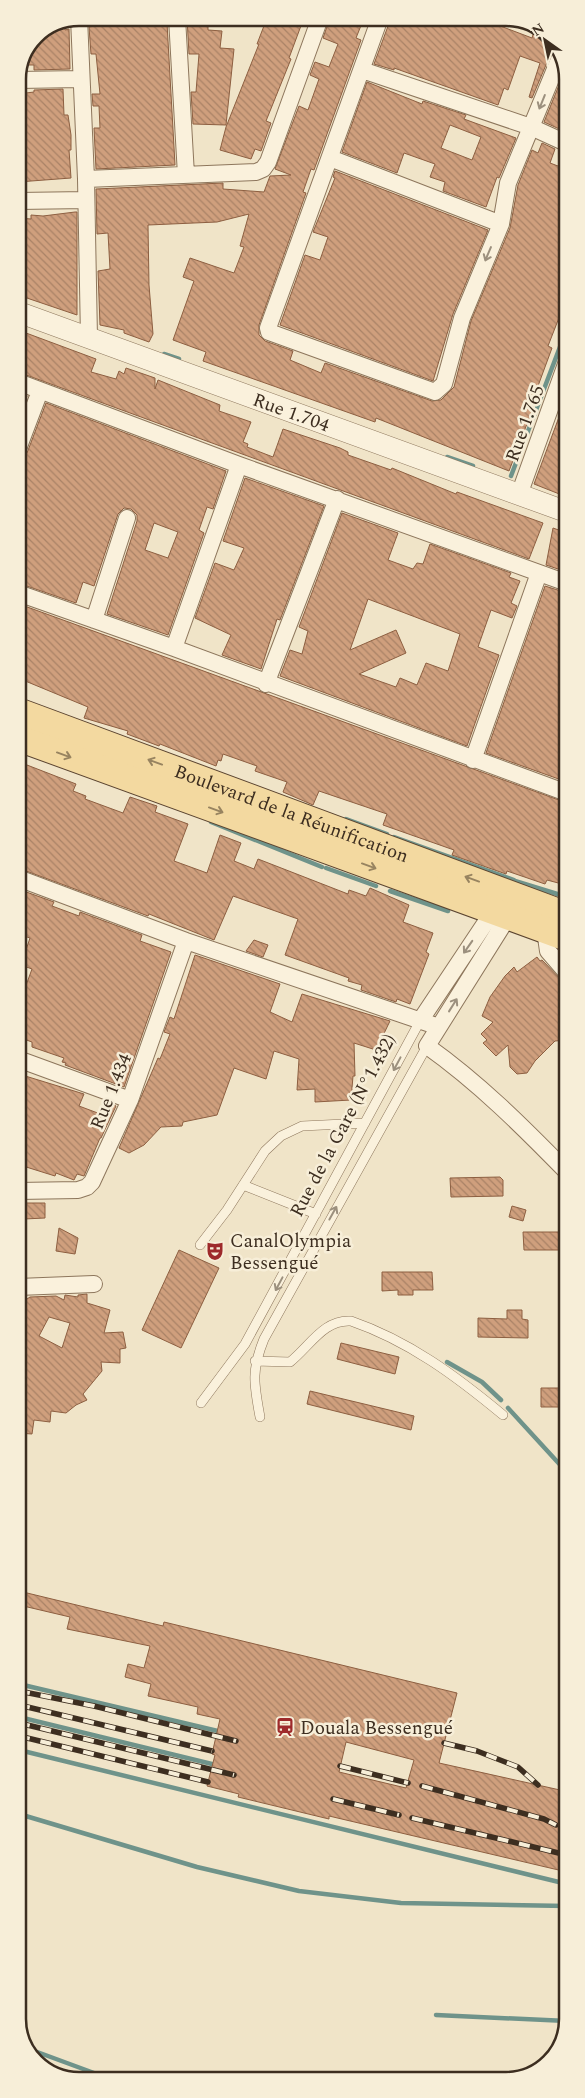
<svg xmlns="http://www.w3.org/2000/svg" width="585" height="2098" font-family="Spectral,serif">
  <defs>
    <pattern id="building-back-hatch" width="6" height="6" patternUnits="userSpaceOnUse" patternTransform="scale(1.25)"><rect width="6" height="6" fill="#cf9f7d"/><path d="M-1 5l2 2M0 0l6 6M5-1l2 2" fill="none" stroke="#a98266"/></pattern>
  </defs>
  <rect width="100%" height="100%" fill="#f0e4c8"/>
  <g fill="none" stroke-linecap="round" stroke-linejoin="round">
    <!-- stream -->
    <path stroke="#6f938a" stroke-width="4.5" d="M 164,354 L 179,359
      M 447,457 L 473,466
      M 511,476 L 566,331
      M 346,819 L 387,834
      M 211,822 L 322,867
      M 394,837 L 514,880
      M 326,868 L 376,886
      M 515,881 L 567,897
      M 390,891 L 448,911
      M 447,1362 L 482,1382 L 501,1400
      M 508,1408 L 563,1468
      M 19,1684 L 222,1732
      M 19,1717 L 216,1765
      M 19,1750 L 567,1884
      M 19,1814 L 197,1867 L 299,1891 L 401,1903 L 567,1906
      M 436,2015 L 567,2021
      M 29,2049 L 113,2080"/>
  </g>
  <!-- building -->
  <path fill="url(#building-back-hatch)" stroke="#8d5f41" fill-rule="evenodd" d="M 94,18 L 164,18 L 164,23 L 167,23 L 175,165 L 96,169 L 94,128 L 100,128 L 99,106 L 93,106 L 92,94 L 100,94 L 96,54 L 91,54 L 89,27 L 95,26 Z
    M 187,18 L 208,21 L 208,30 L 222,31 L 220,48 L 234,49 L 226,125 L 193,124 L 191,92 L 196,92 L 199,54 L 189,54 Z
    M 267,18 L 309,18 L 307,24 L 302,23 L 289,58 L 291,59 L 266,121 L 271,123 L 261,151 L 255,149 L 251,159 L 220,150 L 226,127 L 259,44 L 257,44 Z
    M 330,18 L 364,18 L 356,38 L 361,40 L 314,170 L 311,169 L 303,192 L 306,193 L 259,325 L 259,335 L 265,341 L 293,351 L 290,360 L 321,373 L 325,363 L 432,401 L 441,400 L 454,387 L 471,321 L 510,228 L 518,185 L 532,150 L 538,153 L 542,143 L 555,149 L 550,163 L 566,169 L 566,261 L 563,274 L 566,276 L 566,312 L 562,310 L 548,346 L 552,348 L 538,386 L 541,387 L 509,471 L 376,418 L 375,422 L 203,361 L 206,352 L 173,340 L 194,281 L 183,277 L 190,258 L 234,273 L 244,247 L 240,246 L 249,214 L 217,222 L 148,225 L 149,285 L 153,334 L 149,342 L 124,333 L 124,330 L 100,325 L 98,271 L 110,269 L 108,233 L 97,234 L 96,189 L 223,183 L 223,189 L 264,192 L 270,176 L 291,175 L 275,169 L 299,106 L 308,110 L 319,79 L 310,75 L 315,62 L 329,67 L 338,44 L 323,38 Z
    M 391,18 L 497,18 L 495,24 L 532,38 L 535,28 L 547,33 L 555,48 L 551,53 L 532,98 L 529,97 L 540,63 L 520,56 L 508,90 L 504,88 L 498,105 L 394,68 L 394,70 L 374,64 Z
    M 65,23 L 65,30 L 69,29 L 70,69 L 34,70 L 34,65 L 23,65 L 36,35 Z
    M 566,68 L 566,132 L 544,122 Z
    M 367,82 L 422,104 L 423,101 L 466,115 L 464,119 L 516,138 L 499,178 L 497,177 L 486,207 L 443,191 L 445,182 L 430,177 L 435,164 L 404,153 L 397,173 L 342,152 ZM 450,125 L 481,137 L 472,160 L 441,148 Z
    M 63,89 L 64,115 L 68,115 L 71,135 L 71,150 L 69,150 L 71,178 L 18,182 L 18,154 L 21,153 L 20,126 L 18,126 L 18,94 L 34,92 L 34,90 Z
    M 335,171 L 488,230 L 453,314 L 433,381 L 280,325 L 305,255 L 320,260 L 328,237 L 313,232 L 335,178 L 333,177 Z
    M 75,212 L 77,212 L 77,315 L 18,295 L 18,218 L 31,219 L 31,215 L 43,216 Z
    M 18,330 L 96,359 L 91,372 L 116,379 L 119,371 L 124,374 L 126,368 L 155,378 L 155,389 L 158,380 L 220,405 L 219,411 L 251,422 L 243,442 L 248,444 L 247,447 L 273,457 L 283,429 L 340,448 L 348,452 L 348,455 L 391,470 L 392,468 L 456,494 L 457,492 L 543,523 L 529,559 L 18,372 Z
    M 18,393 L 27,396 L 18,422 Z
    M 565,401 L 566,402 L 567,497 L 534,484 Z
    M 46,403 L 226,471 L 213,509 L 207,507 L 199,530 L 204,533 L 168,635 L 107,614 L 137,521 L 137,515 L 131,509 L 124,508 L 118,514 L 94,586 L 83,582 L 76,603 L 18,583 L 18,459 L 24,457 L 27,453 ZM 154,523 L 178,532 L 168,558 L 145,550 Z
    M 245,478 L 324,506 L 280,620 L 277,619 L 261,669 L 222,655 L 231,635 L 195,618 L 215,563 L 234,570 L 244,548 L 223,541 Z
    M 342,513 L 398,533 L 388,560 L 413,569 L 417,563 L 423,564 L 430,544 L 511,573 L 509,577 L 520,581 L 511,603 L 517,606 L 512,618 L 491,610 L 478,647 L 499,655 L 467,746 L 280,676 L 290,650 L 302,654 L 308,631 L 299,627 ZM 368,599 L 460,634 L 448,671 L 426,663 L 417,685 L 400,678 L 396,687 L 359,674 L 406,653 L 396,630 L 350,650 Z
    M 553,528 L 567,533 L 567,572 L 546,565 Z
    M 545,586 L 567,593 L 567,782 L 486,753 Z
    M 19,604 L 567,803 L 567,876 L 564,875 L 562,884 L 547,880 L 545,884 L 507,871 L 506,874 L 452,855 L 454,850 L 383,825 L 387,814 L 319,791 L 313,805 L 283,792 L 287,782 L 255,771 L 257,766 L 223,754 L 221,761 L 218,760 L 216,766 L 160,744 L 159,746 L 127,734 L 128,731 L 84,718 L 88,707 L 18,678 Z
    M 27,765 L 76,784 L 73,791 L 86,796 L 85,799 L 123,813 L 130,797 L 157,806 L 155,812 L 188,824 L 174,861 L 207,873 L 220,835 L 241,843 L 234,861 L 254,869 L 258,859 L 348,894 L 349,890 L 366,896 L 370,888 L 409,905 L 403,922 L 433,933 L 426,952 L 429,954 L 410,1004 L 397,999 L 396,1002 L 361,990 L 362,985 L 348,981 L 349,978 L 285,955 L 298,919 L 233,896 L 214,940 L 149,914 L 148,916 L 18,868 L 18,772 L 23,774 Z
    M 18,889 L 54,902 L 52,906 L 79,916 L 80,912 L 142,935 L 140,941 L 171,952 L 124,1087 L 65,1065 L 66,1063 L 62,1062 L 64,1058 L 32,1047 L 32,1042 L 18,1037 L 18,998 L 21,999 L 32,969 L 21,965 L 30,938 L 18,934 Z
    M 254,940 L 268,945 L 263,957 L 246,951 Z
    M 195,955 L 280,984 L 270,1012 L 292,1022 L 302,994 L 390,1021 L 376,1050 L 354,1043 L 355,1076 L 353,1076 L 351,1100 L 315,1102 L 315,1089 L 297,1090 L 299,1059 L 274,1051 L 266,1079 L 234,1068 L 217,1115 L 183,1122 L 182,1126 L 161,1127 L 144,1145 L 129,1153 L 119,1148 L 158,1058 L 160,1059 L 170,1034 L 164,1032 L 170,1017 L 174,1019 Z
    M 537,957 L 540,961 L 542,960 L 567,986 L 567,1040 L 555,1041 L 535,1061 L 527,1073 L 517,1074 L 510,1067 L 508,1045 L 496,1056 L 483,1043 L 487,1040 L 481,1034 L 493,1022 L 482,1016 L 490,997 L 505,976 L 514,967 L 517,972 Z
    M 22,1075 L 84,1094 L 79,1106 L 103,1115 L 107,1102 L 116,1106 L 101,1138 L 100,1138 L 84,1176 L 77,1174 L 74,1180 L 56,1173 L 55,1176 L 23,1166 L 22,1139 L 18,1139 L 18,1087 Z
    M 500,1177 L 503,1180 L 503,1196 L 451,1197 L 450,1178 Z
    M 24,1203 L 45,1203 L 45,1218 L 24,1219 Z
    M 512,1206 L 526,1210 L 523,1221 L 509,1217 Z
    M 59,1228 L 78,1238 L 75,1254 L 56,1251 Z
    M 523,1232 L 567,1232 L 567,1250 L 524,1250 Z
    M 179,1250 L 219,1268 L 181,1348 L 142,1330 Z
    M 382,1272 L 432,1272 L 433,1290 L 413,1290 L 413,1295 L 398,1295 L 398,1290 L 382,1291 Z
    M 87,1294 L 87,1303 L 110,1310 L 104,1333 L 123,1332 L 126,1348 L 120,1349 L 120,1363 L 101,1362 L 102,1371 L 83,1394 L 87,1400 L 76,1405 L 66,1413 L 51,1411 L 50,1422 L 34,1420 L 32,1434 L 18,1433 L 18,1297 L 27,1299 L 30,1297 L 56,1296 L 64,1300 L 65,1295 L 78,1297 L 78,1295 ZM 49,1317 L 70,1323 L 62,1348 L 39,1336 Z
    M 507,1310 L 522,1310 L 522,1319 L 528,1320 L 528,1338 L 478,1337 L 478,1318 L 507,1319 Z
    M 341,1343 L 399,1357 L 395,1374 L 337,1359 Z
    M 541,1388 L 567,1388 L 567,1407 L 541,1407 Z
    M 310,1391 L 414,1416 L 411,1430 L 307,1404 Z
    M 23,1592 L 163,1626 L 164,1622 L 457,1693 L 439,1763 L 560,1790 L 567,1796 L 567,1872 L 329,1816 L 329,1819 L 238,1797 L 239,1794 L 207,1786 L 215,1755 L 212,1754 L 220,1719 L 197,1714 L 198,1707 L 148,1696 L 151,1684 L 125,1677 L 128,1664 L 144,1668 L 150,1646 L 67,1629 L 70,1617 L 19,1605 ZM 346,1742 L 414,1760 L 406,1788 L 339,1772 Z"/>
  <g fill="none" stroke-linecap="round" stroke-linejoin="round">
    <!-- service casing -->
    <g stroke="#8d765c" stroke-width="10">
      <path id="service" d="M 243,1185 L 316,1214
        M 200,1245 L 227,1210 L 265,1151 L 281,1136 L 302,1126 L 365,1123
        M 255,1361 L 290,1362 C 310,1346 324,1319 351,1321 C 409,1341 456,1376 503,1415
        M 201,1403 L 245,1344 L 420,1021
        M 260,1417 C 254,1384 251,1371 264,1339 L 427,1046"/>
    </g>
    <!-- minor casing -->
    <g stroke="#8d765c" stroke-width="18">
      <path id="minor" d="M 79,18 L 86,179 L 89,338
        M 177,18 L 186,175
        M 380,18 L 268,328 L 269,332 L 435,392 L 444,384 L 462,318 L 501,224 L 508,183 L 560,57
        M 362,70 L 531,127 L 566,143
        M 18,80 L 81,79
        M 330,158 L 501,224
        M 86,179 L 256,172 L 263,169 L 268,162 L 320,18
        M 18,201 L 86,200
        M 18,382 L 239,465 L 567,583
        M 18,449 L 40,391
        M 519,495 L 566,364
        M 18,593 L 174,648 L 567,793
        M 94,620 L 127,518
        M 174,648 L 239,465
        M 266,684 L 337,499
        M 473,760 L 539,573
        M 18,878 L 186,941 L 439,1027
        M 513,909 L 427,1046 C 479,1083 523,1127 567,1172
        M 545,930 L 548,951 L 567,973
        M 420,1021 L 498,904
        M 18,1059 L 130,1100
        M 18,1191 L 78,1190 L 87,1187 L 92,1182 L 130,1100 L 186,941
        M 18,1287 L 94,1284"/>
    </g>
    <!-- tertiary casing -->
    <g stroke="#8d765c" stroke-width="22">
      <g id="tertiary">
        <path id="s1" d="M 18,312 L 567,512"/>
      </g>
    </g>
    <!-- primary casing -->
    <g stroke="#5b4430" stroke-width="28">
      <g id="primary">
        <path id="s2" d="M 18,711 L 567,915"/>
        <path d="M 18,738 L 567,938"/>
      </g>
    </g>
    <!-- service -->
    <use href="#service" stroke="#faf1dc" stroke-width="9"/>
    <!-- minor -->
    <use href="#minor" stroke="#faf1dc" stroke-width="16"/>
    <!-- tertiary -->
    <use href="#tertiary" stroke="#faf1dc" stroke-width="21"/>
    <!-- primary -->
    <use href="#primary" stroke="#f3d9a0" stroke-width="26"/>
    <!-- rail casing -->
    <g stroke="#3d2e20" stroke-width="5.5">
      <path id="rail" d="M 19,1691 L 94,1706 L 236,1741
        M 19,1705 L 212,1751
        M 19,1723 L 234,1775
        M 19,1736 L 208,1782
        M 444,1743 L 477,1751 L 518,1767 L 538,1785
        M 340,1766 L 408,1783
        M 422,1786 L 544,1819 L 556,1825
        M 333,1799 L 399,1815
        M 412,1818 L 567,1855"/>
    </g>
    <!-- rail -->
    <use href="#rail" stroke="#f7eed8" stroke-width="4" stroke-dasharray="11" stroke-linecap="butt"/>
  </g>
  <!-- one-way arrows -->
  <defs><path id="oneway-shaft" d="M-6 0H5M1.5-3L5.5 0L1.5 3" fill="none" stroke-width="1.6" stroke-linecap="round" stroke-linejoin="round" transform="scale(1.25)"/></defs>
  <g stroke="#9c907e">
    <use href="#oneway-shaft" transform="translate(542 102) rotate(112)"/>
    <use href="#oneway-shaft" transform="translate(488 254) rotate(113)"/>
    <use href="#oneway-shaft" transform="translate(468 947) rotate(125)"/>
    <use href="#oneway-shaft" transform="translate(453 1005) rotate(-58)"/>
    <use href="#oneway-shaft" transform="translate(397 1064) rotate(118)"/>
    <use href="#oneway-shaft" transform="translate(333 1213) rotate(-61)"/>
    <use href="#oneway-shaft" transform="translate(279 1284) rotate(118)"/>
  </g>
  <g stroke="#988460">
    <use href="#oneway-shaft" transform="translate(64 755) rotate(20)"/>
    <use href="#oneway-shaft" transform="translate(155 762) rotate(-160)"/>
    <use href="#oneway-shaft" transform="translate(216 810) rotate(20)"/>
    <use href="#oneway-shaft" transform="translate(369 866) rotate(20)"/>
    <use href="#oneway-shaft" transform="translate(472 879) rotate(-160)"/>
  </g>
  <!-- icons -->
  <defs>
    <g id="theatre-bare" transform="scale(1.5)"><path d="M-5-5.5Q0-4 5-5.5V0Q5 5 0 6Q-5 5-5 0ZM-3.3-2.5H-1v1.5H-3.3ZM1-2.5H3.3v1.5H1ZM-2.8 1Q0 5.5 2.8 1Z" fill="#9e2a2b" stroke="#f7eed8" stroke-width="2.5" paint-order="stroke"/></g>
    <g id="station-bare" transform="scale(1.5)"><path d="M-3-6H3Q5-6 5-4V2Q5 4 3 4L4.5 6H3L1.5 4h-3L-3 6H-4.5L-3 4Q-5 4-5 2V-4Q-5-6-3-6ZM-3.5-4v3h7v-3ZM-3.5 1v1.5H-2V1ZM2 1v1.5H3.5V1Z" fill="#9e2a2b" stroke="#f7eed8" stroke-width="2.5" paint-order="stroke"/></g>
  </defs>
  <g fill-rule="evenodd">
    <use href="#theatre-bare" x="215" y="1251"/>
    <use href="#station-bare" x="285" y="1727"/>
  </g>
  <g text-anchor="middle" stroke-width="5" stroke-linejoin="round" paint-order="stroke">
    <!-- street labels -->
    <g font-size="19" fill="#3d2e20" stroke="#f7eed8">
      <text dy="7" stroke="none"><textPath href="#s1" startOffset="291">Rue 1.704</textPath></text>
      <text transform="translate(524 423) rotate(-70)" y="7">Rue 1.765</text>
      <text dy="7" stroke="none"><textPath href="#s2" startOffset="292">Boulevard de la Réunification</textPath></text>
      <text transform="translate(110 1091) rotate(-68)" y="7">Rue 1.434</text>
      <text transform="translate(342 1125) rotate(-62)" y="7">Rue de la Gare (N°1.432)</text>
    </g>
    <!-- poi labels -->
    <g font-size="19" fill="#3d2e20" stroke="#f7eed8" text-anchor="start">
      <text x="230" y="1247">CanalOlympia<tspan x="230" dy="22">Bessengué</tspan></text>
      <text x="300" y="1734">Douala Bessengué</text>
    </g>
  </g>
  <!-- crop -->
  <path d="M0 0H585V2098H0ZM79 26H506A53 53 0 0 1 559 79V2019A53 53 0 0 1 506 2072H79A53 53 0 0 1 26 2019V79A53 53 0 0 1 79 26Z" fill="#f7eed8" fill-rule="evenodd"/>
  <path fill="none" stroke="#3d2e20" stroke-width="2.5" d="M79 26H506A53 53 0 0 1 559 79V2019A53 53 0 0 1 506 2072H79A53 53 0 0 1 26 2019V79A53 53 0 0 1 79 26Z"/>
  <!-- north arrow -->
  <g transform="translate(545 40) rotate(327)" stroke="#f7eed8" stroke-width="4" paint-order="stroke">
  <path d="M0-4L9 19L0 12L-9 19Z" fill="#3d2e20"/>
  <text y="-8" font-size="14" font-weight="bold" text-anchor="middle" fill="#3d2e20">N</text>
  </g>
</svg>
